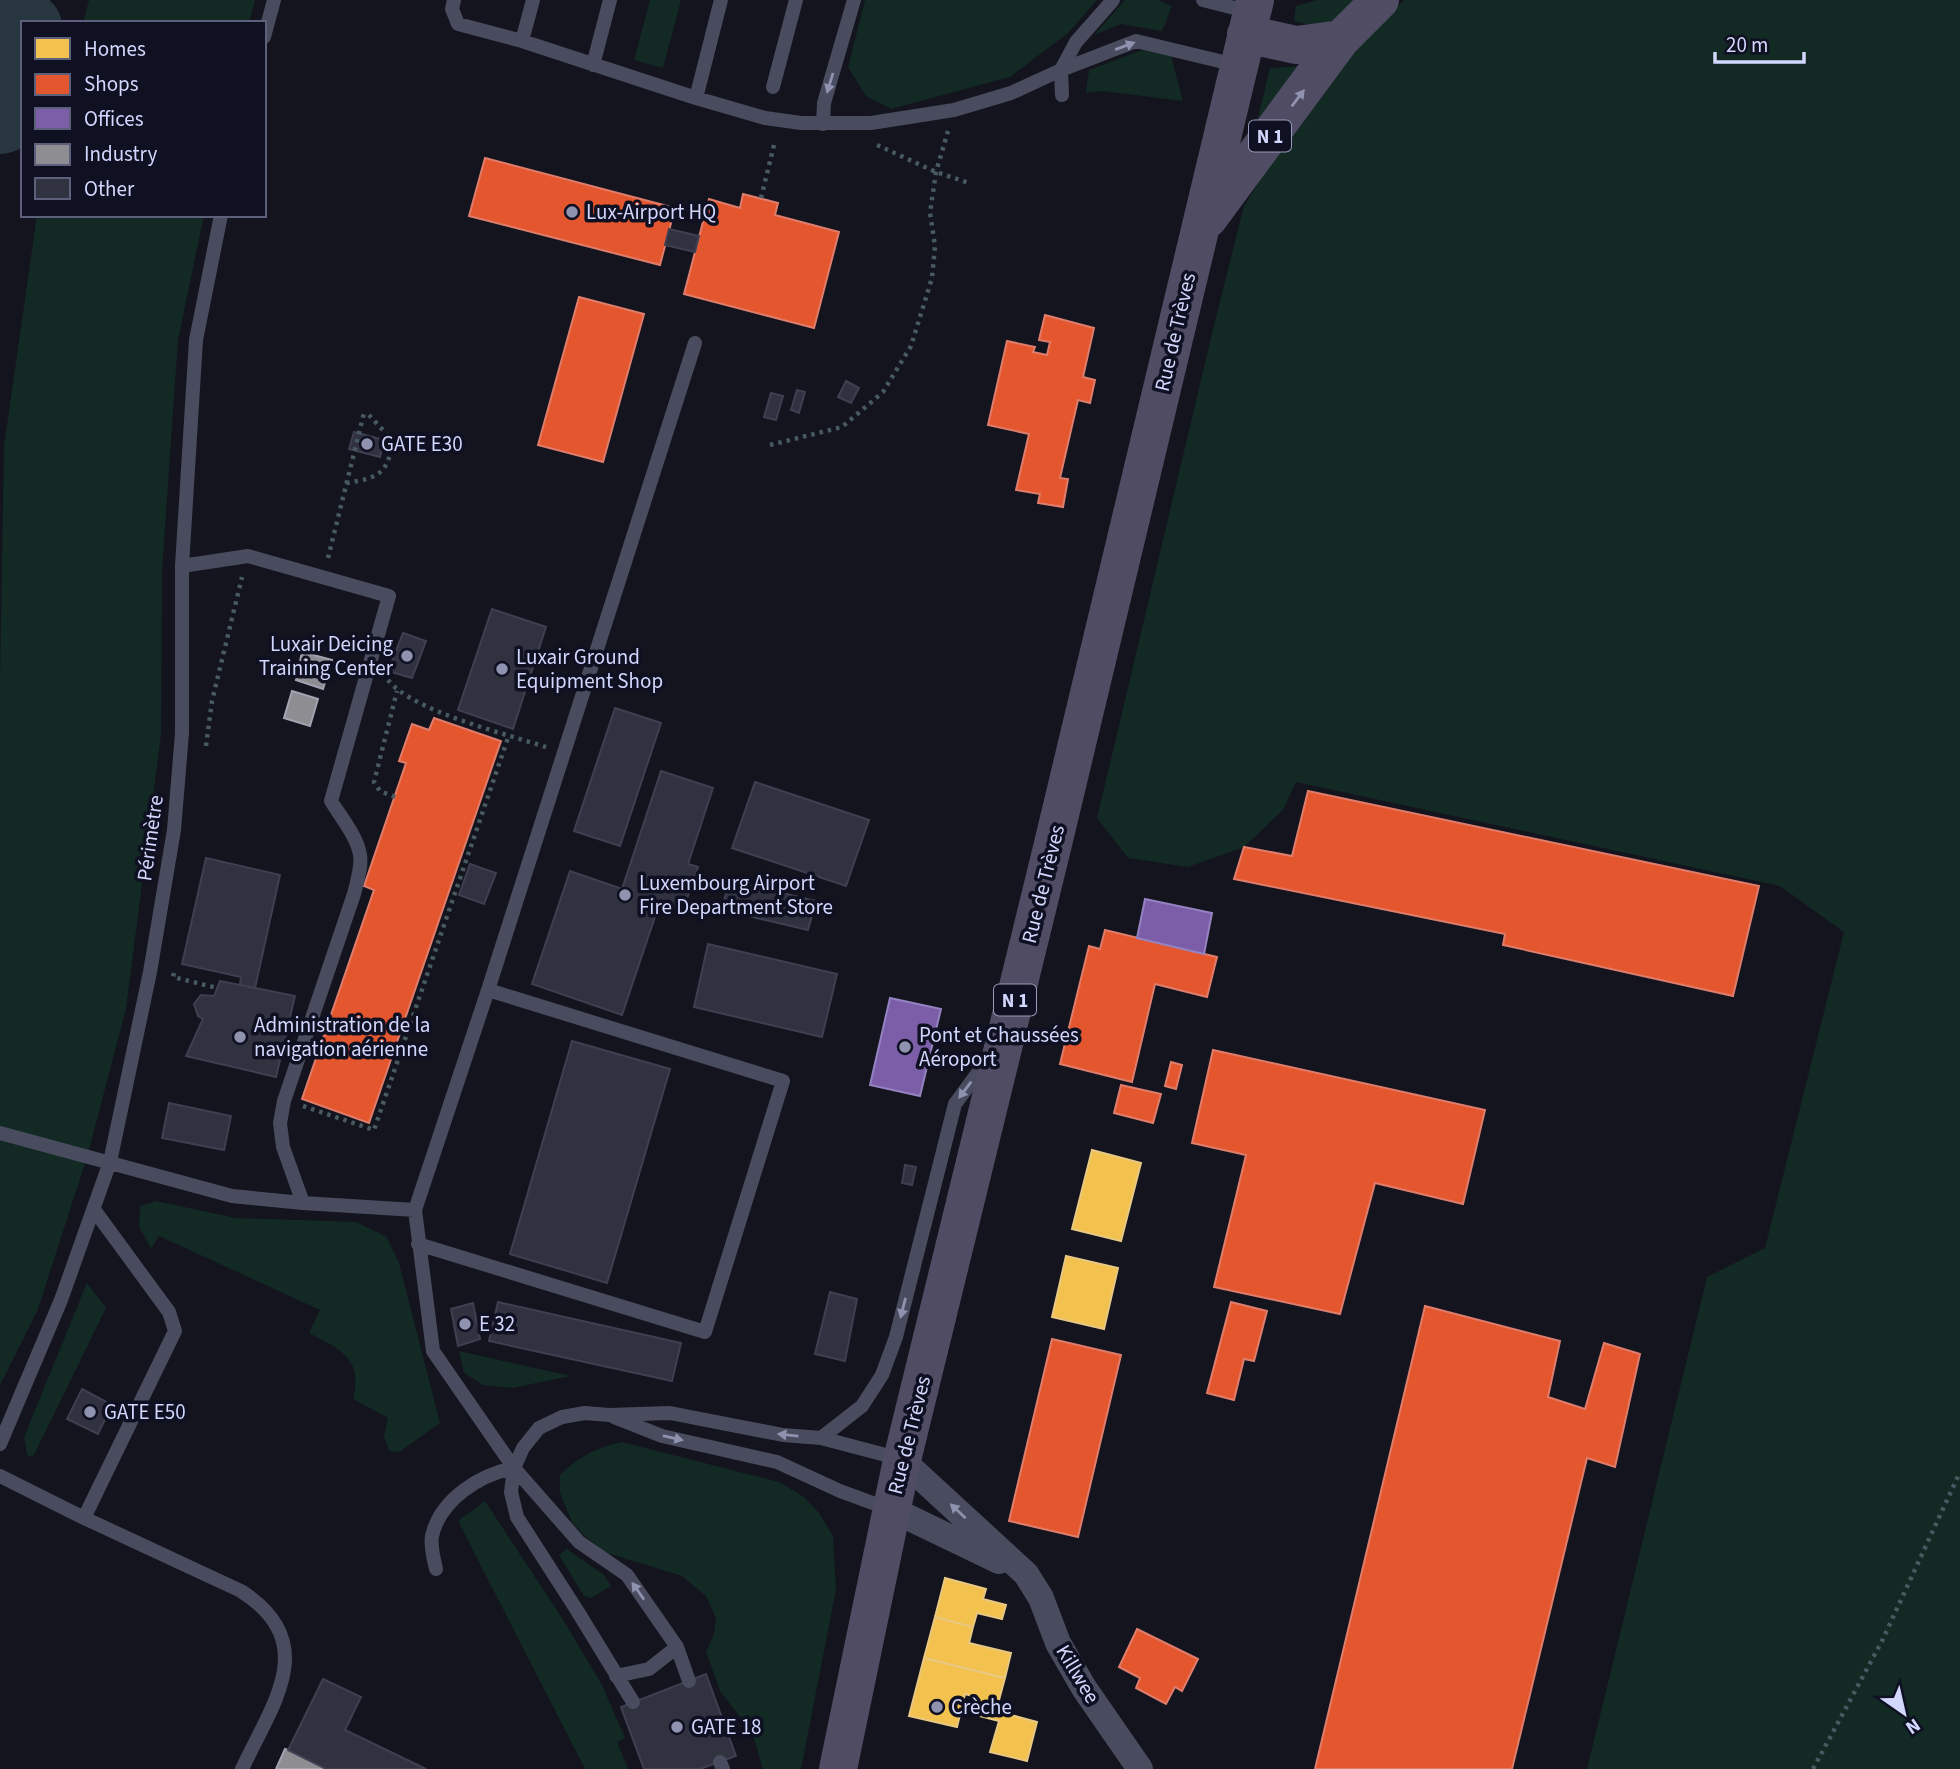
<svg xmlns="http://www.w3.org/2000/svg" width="1960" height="1769" font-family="'Source Sans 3',sans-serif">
  <rect width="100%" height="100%" fill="#13141e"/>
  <!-- green -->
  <path fill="#122924" d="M 89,0 L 255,0 L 249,23 L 83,23 Z
    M 650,0 L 681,0 L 663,68 L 634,60 Z
    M 865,0 L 1097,0 L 1068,33 L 1010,77 L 891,109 L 866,96 L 848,67 Z
    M 1125,0 L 1158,0 L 1172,6 L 1162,31 L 1121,24 L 1094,35 Z
    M 1318,0 L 1360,0 C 1332,27 1332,32 1294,21 L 1296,6 Z
    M 1404,0 L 1960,0 L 1960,1769 L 1587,1769 L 1707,1277 L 1765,1248 L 1844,932 L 1780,886 L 1296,782 L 1283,810 L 1244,847 L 1188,867 L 1128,858 L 1097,818 L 1210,342 L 1244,206 L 1316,91 Z
    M 1142,50 L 1171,56 L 1183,101 L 1103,91 L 1086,93 L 1089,70 Z
    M 1301,66 L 1253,138 L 1270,68 Z
    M 37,215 L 204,215 L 178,340 L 162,571 L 161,735 L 126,1009 L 87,1157 L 38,1309 L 0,1385 L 0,678 L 4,446 Z
    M 156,1201 L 236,1218 L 356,1222 L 387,1237 L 399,1263 L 440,1423 L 399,1452 L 389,1451 L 384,1436 L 388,1418 L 353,1399 C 363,1358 341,1350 309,1333 L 320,1310 L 159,1236 L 151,1249 L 139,1226 L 140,1206 Z
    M 87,1283 L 106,1308 L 34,1455 L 30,1457 L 27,1455 L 24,1437 Z
    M 459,1351 L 571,1376 L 512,1388 L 483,1385 L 464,1373 Z
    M 622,1442 L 779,1482 L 804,1497 L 819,1513 L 833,1536 L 836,1590 L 801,1769 L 763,1769 L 752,1732 L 720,1691 L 706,1652 L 714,1634 L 716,1618 L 706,1596 L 682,1576 L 604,1552 L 584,1535 L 572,1522 L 560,1493 L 560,1475 C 579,1456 596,1448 622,1442 Z
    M 485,1501 L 562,1618 L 602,1685 L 625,1738 L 617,1742 L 628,1769 L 585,1769 L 458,1521 Z
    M 567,1549 L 604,1575 L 611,1586 L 591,1598 L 584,1596 L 559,1555 Z"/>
  <!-- homes -->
  <path fill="#f2c14e" stroke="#e8c882" stroke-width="2" d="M 1092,1150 L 1141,1163 L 1121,1241 L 1072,1229 Z
    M 1066,1256 L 1118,1268 L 1104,1329 L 1052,1317 Z
    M 945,1578 L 986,1589 L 983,1599 L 1006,1605 L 1002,1619 L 977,1613 L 973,1627 L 935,1617 Z
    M 935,1617 L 973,1627 L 969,1643 L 1011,1653 L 1005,1678 L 924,1658 Z
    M 924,1658 L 1005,1678 L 996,1711 L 1037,1722 L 1027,1761 L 990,1752 L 999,1721 L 968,1713 L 972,1696 L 965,1694 L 957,1727 L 909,1716 Z"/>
  <!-- shops -->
  <path fill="#e4572e" stroke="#df7d6c" stroke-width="2" d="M 485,158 L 675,208 L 660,265 L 469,216 Z
    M 743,194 L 778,203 L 775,215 L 839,232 L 814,328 L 684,294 L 709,199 L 740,208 Z
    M 579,297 L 644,314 L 603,462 L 538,445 Z
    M 1045,315 L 1094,328 L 1083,377 L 1095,380 L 1090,403 L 1078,400 L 1060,478 L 1068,479 L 1063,507 L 1038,503 L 1040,494 L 1016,490 L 1029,434 L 988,425 L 1007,341 L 1035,347 L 1033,352 L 1047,355 L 1050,342 L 1039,340 Z
    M 434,718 L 501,741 L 369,1123 L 302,1099 L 374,890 L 364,886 L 406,763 L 399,761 L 412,724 L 429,730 Z
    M 1308,791 L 1759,886 L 1733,996 L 1503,945 L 1505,934 L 1234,879 L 1244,847 L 1292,856 Z
    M 1105,930 L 1217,957 L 1207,997 L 1155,984 L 1132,1082 L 1060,1064 L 1089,946 L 1100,949 Z
    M 1213,1050 L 1485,1110 L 1463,1204 L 1375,1183 L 1340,1314 L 1214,1287 L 1246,1155 L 1192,1143 Z
    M 1171,1062 L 1182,1065 L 1176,1089 L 1165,1086 Z
    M 1121,1085 L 1161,1094 L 1153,1123 L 1114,1113 Z
    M 1231,1302 L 1267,1311 L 1254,1361 L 1244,1359 L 1234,1400 L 1207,1393 Z
    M 1425,1306 L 1560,1341 L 1548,1397 L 1585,1409 L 1604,1343 L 1640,1354 L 1615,1467 L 1587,1458 L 1512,1769 L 1315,1769 Z
    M 1052,1339 L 1121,1355 L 1078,1537 L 1009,1521 Z
    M 1137,1629 L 1198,1659 L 1182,1691 L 1175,1687 L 1166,1704 L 1136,1688 L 1140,1678 L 1119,1667 Z"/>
  <!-- offices -->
  <path fill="#7b5ea7" stroke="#9582c1" stroke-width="2" d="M 1145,899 L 1212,913 L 1204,954 L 1137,938 Z
    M 890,998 L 941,1009 L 920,1096 L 870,1085 Z"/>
  <!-- industry -->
  <path fill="#8d8d92" stroke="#a2a3b2" stroke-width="2" d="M 302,652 L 332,660 L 323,689 L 296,680 Z
    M 292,691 L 318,699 L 310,726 L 284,718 Z
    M 285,1749 L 288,1750 L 326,1769 L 276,1769 Z"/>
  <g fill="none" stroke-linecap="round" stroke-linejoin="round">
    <!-- taxiway -->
    <path stroke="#28363f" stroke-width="80" d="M 0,114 L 23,30"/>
  </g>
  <!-- building -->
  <path fill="#313240" stroke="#3e3f51" stroke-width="2" d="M 669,229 L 699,236 L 695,252 L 665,245 Z
    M 846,381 L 859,388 L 851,403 L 838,397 Z
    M 797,390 L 805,392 L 799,413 L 791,410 Z
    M 771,393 L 783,396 L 776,420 L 764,417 Z
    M 354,432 L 384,440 L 380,457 L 349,449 Z
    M 492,609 L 546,627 L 513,729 L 458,710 Z
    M 403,633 L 426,641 L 412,678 L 388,671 Z
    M 615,708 L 661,723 L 620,846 L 574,831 Z
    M 661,771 L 713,788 L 688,864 L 698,867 L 683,910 L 660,902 L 622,1015 L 532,984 L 570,871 L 622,889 Z
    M 755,782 L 869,820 L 846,886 L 732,848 Z
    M 206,858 L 280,875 L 255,988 L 240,985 L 241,977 L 182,964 Z
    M 470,864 L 496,873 L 484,904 L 459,895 Z
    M 729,880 L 816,901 L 808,930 L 722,910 Z
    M 708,944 L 837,974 L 822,1037 L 694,1007 Z
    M 220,981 L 295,996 L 276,1077 L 186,1056 L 203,1019 L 198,1016 L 194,1004 L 201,995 L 214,996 Z
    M 572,1041 L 670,1069 L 607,1283 L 510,1254 Z
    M 169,1103 L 231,1116 L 224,1150 L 162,1138 Z
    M 905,1165 L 916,1167 L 912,1185 L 902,1183 Z
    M 830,1292 L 857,1299 L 845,1361 L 815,1354 Z
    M 498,1302 L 681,1343 L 672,1381 L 489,1341 Z
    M 473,1303 L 480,1339 L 458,1346 L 451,1309 Z
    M 82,1389 L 112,1405 L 98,1434 L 67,1419 Z
    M 706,1674 L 736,1756 L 700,1769 L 644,1769 L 621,1707 Z
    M 323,1679 L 361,1697 L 345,1730 L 426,1769 L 326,1769 L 288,1750 Z"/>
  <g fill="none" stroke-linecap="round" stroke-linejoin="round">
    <!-- path -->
    <path stroke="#485960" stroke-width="4.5" stroke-dasharray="3.5 5" stroke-linecap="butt" d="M 877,145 L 936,172 L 969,183
      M 761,198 L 775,141
      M 770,445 L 842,427 L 883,392 L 911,346 L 932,278 L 935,246 L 930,213 L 936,172 L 948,131
      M 346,483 C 378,478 389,474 392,440 L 369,415
      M 328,558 L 364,413
      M 388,680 C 412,711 506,734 546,747
      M 206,746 L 212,701 L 242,577
      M 395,797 L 380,791 L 374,782 L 397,691
      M 174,973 L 173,977 L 217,988
      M 303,1106 L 374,1130 L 509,735
      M 1813,1769 L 1882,1641 L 1960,1472"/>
    <!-- lane -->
    <path stroke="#494c5e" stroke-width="14" d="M 454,0 L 452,9 L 458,24 L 522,41 L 696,98 L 765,118 L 801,123 L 871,123 L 954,110 L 1011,93 L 1061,70 L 1136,41 L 1236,65
      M 1203,0 L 1250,12
      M 264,37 L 274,0
      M 522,41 L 533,0
      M 593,65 L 610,0
      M 773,87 L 796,0
      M 1062,95 L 1061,70 L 1076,42 L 1113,0
      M 696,98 L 721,0
      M 823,124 L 824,103 L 854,0
      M 182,566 L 248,556 L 389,596 L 331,801 C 340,816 357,836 360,855 C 362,867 357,881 354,894 L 284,1101 L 280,1123 L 283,1147 L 303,1203
      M 0,1133 L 232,1196 L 303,1203 L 415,1210
      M 418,1244 L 705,1332 L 783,1081 L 488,990
      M 614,1417 L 662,1436 L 777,1462 L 840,1491 L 889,1509
      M 821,1438 L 862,1406 L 882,1375 L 896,1337 L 955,1104 L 986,1062
      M 0,1444 L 61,1300 L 110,1162 L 150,972 L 174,830 L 182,733 L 182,566 L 196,340 L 221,215
      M 0,1476 L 84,1518 L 241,1591 C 322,1643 272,1704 242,1769
      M 84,1518 L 175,1331 L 169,1312 L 95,1211
      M 436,1569 C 434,1559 430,1547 432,1536 C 440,1500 480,1474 514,1468
      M 616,1676 L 649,1669 L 677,1647
      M 689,1681 L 677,1647 L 627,1575 L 579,1542 L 514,1468 L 433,1351 L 415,1210 L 488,990 L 695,343
      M 633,1702 L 578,1612 L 517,1517 L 511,1492 L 514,1468 L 523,1448 L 539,1428 L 562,1417 L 585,1413 L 609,1415 L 670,1413 L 783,1435 L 821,1438 L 901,1459
      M 720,1762 L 723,1769"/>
    <!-- street -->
    <path stroke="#494c5e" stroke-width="26" d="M 902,1460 L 1026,1574 L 1041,1598 L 1058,1643 L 1084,1688 L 1140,1769
      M 891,1509 L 999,1561"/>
    <!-- primary -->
    <path stroke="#4f4c64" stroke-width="38" d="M 1246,34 L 1296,45 L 1341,39
      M 1208,219 L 1341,39 L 1380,0
      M 838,1769 L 902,1460 L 1052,848 L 1255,0"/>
  </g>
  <!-- one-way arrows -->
  <defs><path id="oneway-solid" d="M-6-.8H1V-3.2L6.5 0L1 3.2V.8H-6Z" transform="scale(1.75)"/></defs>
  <g fill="#8e92ae">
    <use href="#oneway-solid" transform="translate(1125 46) rotate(-20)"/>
    <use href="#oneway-solid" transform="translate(830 83) rotate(107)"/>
    <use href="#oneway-solid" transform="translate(965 1090) rotate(127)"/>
    <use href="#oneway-solid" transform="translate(903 1308) rotate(104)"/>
    <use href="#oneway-solid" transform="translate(788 1435) rotate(-174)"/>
    <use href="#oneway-solid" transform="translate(673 1438) rotate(13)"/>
    <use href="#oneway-solid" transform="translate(958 1511) rotate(-137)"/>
    <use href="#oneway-solid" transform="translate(638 1591) rotate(-125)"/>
  </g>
  <use fill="#9092b0" href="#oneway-solid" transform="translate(1298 98) rotate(-53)"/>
  <!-- markers -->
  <g fill="#8f93af" stroke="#0f1022" stroke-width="2.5">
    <circle cx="572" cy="212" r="7"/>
    <circle cx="367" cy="444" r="7"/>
    <circle cx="407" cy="656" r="7"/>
    <circle cx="502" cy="669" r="7"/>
    <circle cx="625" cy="895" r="7"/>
    <circle cx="240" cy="1037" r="7"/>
    <circle cx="905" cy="1047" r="7"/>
    <circle cx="465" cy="1324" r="7"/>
    <circle cx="90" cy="1412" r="7"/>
    <circle cx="937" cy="1707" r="7"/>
    <circle cx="677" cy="1727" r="7"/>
  </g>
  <g text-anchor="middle" stroke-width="7" stroke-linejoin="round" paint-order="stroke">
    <!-- shield labels -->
    <g fill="#0f1022" stroke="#989bbb" stroke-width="2">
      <rect x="1249" y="120.5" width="42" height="31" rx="5"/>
      <rect x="994" y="984.5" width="42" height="31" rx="5"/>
    </g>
    <g font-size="19" font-weight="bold" fill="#d2d7fd">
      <text x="1270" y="143">N 1</text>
      <text x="1015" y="1007">N 1</text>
    </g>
    <!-- poi labels -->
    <g font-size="21" fill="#d2d7fd" stroke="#0f1022" text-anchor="start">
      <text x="586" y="219">Lux-Airport HQ</text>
      <text x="381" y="451">GATE E30</text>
      <text x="393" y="651" text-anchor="end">Luxair Deicing<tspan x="393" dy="24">Training Center</tspan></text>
      <text x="516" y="664">Luxair Ground<tspan x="516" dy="24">Equipment Shop</tspan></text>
      <text x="639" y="890">Luxembourg Airport<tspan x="639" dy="24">Fire Department Store</tspan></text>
      <text x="254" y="1032">Administration de la<tspan x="254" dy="24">navigation aérienne</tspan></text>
      <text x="919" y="1042">Pont et Chaussées<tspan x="919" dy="24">Aéroport</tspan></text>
      <text x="479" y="1331">E 32</text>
      <text x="104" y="1419">GATE E50</text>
      <text x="951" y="1714">Crèche</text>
      <text x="691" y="1734">GATE 18</text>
    </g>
    <!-- street labels -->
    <g font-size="21" fill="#d2d7fd" stroke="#0f1022">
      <text transform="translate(1175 332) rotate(-77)" y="7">Rue de Trèves</text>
      <text transform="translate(150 838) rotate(-82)" y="7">Périmètre</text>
      <text transform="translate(1043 884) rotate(-76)" y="7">Rue de Trèves</text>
      <text transform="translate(909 1435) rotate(-76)" y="7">Rue de Trèves</text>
      <text transform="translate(1078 1674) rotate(59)" y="7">Killwee</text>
    </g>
  </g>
  <!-- legend -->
  <rect x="21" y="21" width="245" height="196" fill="#0f1022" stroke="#5d607a" stroke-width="2"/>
  <rect x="35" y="38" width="35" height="21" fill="#f2c14e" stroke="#5d607a" stroke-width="2"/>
  <text x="84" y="56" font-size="21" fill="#d2d7fd">Homes</text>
  <rect x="35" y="74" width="35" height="21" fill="#e4572e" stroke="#5d607a" stroke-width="2"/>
  <text x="84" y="91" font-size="21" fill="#d2d7fd">Shops</text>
  <rect x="35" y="108" width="35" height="21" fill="#7b5ea7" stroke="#5d607a" stroke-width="2"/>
  <text x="84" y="126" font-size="21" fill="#d2d7fd">Offices</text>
  <rect x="35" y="144" width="35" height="21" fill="#8d8d92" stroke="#5d607a" stroke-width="2"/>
  <text x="84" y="161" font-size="21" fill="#d2d7fd">Industry</text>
  <rect x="35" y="178" width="35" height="21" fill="#313240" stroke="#5d607a" stroke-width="2"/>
  <text x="84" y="196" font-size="21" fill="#d2d7fd">Other</text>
  <!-- north arrow -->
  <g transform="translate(1904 1713) rotate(146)" stroke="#0f1022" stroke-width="5" paint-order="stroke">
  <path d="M0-5L12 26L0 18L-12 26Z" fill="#d2d7fd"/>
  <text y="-10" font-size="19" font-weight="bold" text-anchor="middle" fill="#d2d7fd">N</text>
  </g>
  <!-- scale -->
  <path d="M1715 52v10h89v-10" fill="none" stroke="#d2d7fd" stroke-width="3.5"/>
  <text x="1726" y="52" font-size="21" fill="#d2d7fd" stroke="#0f1022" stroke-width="5" paint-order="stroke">20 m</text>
</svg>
